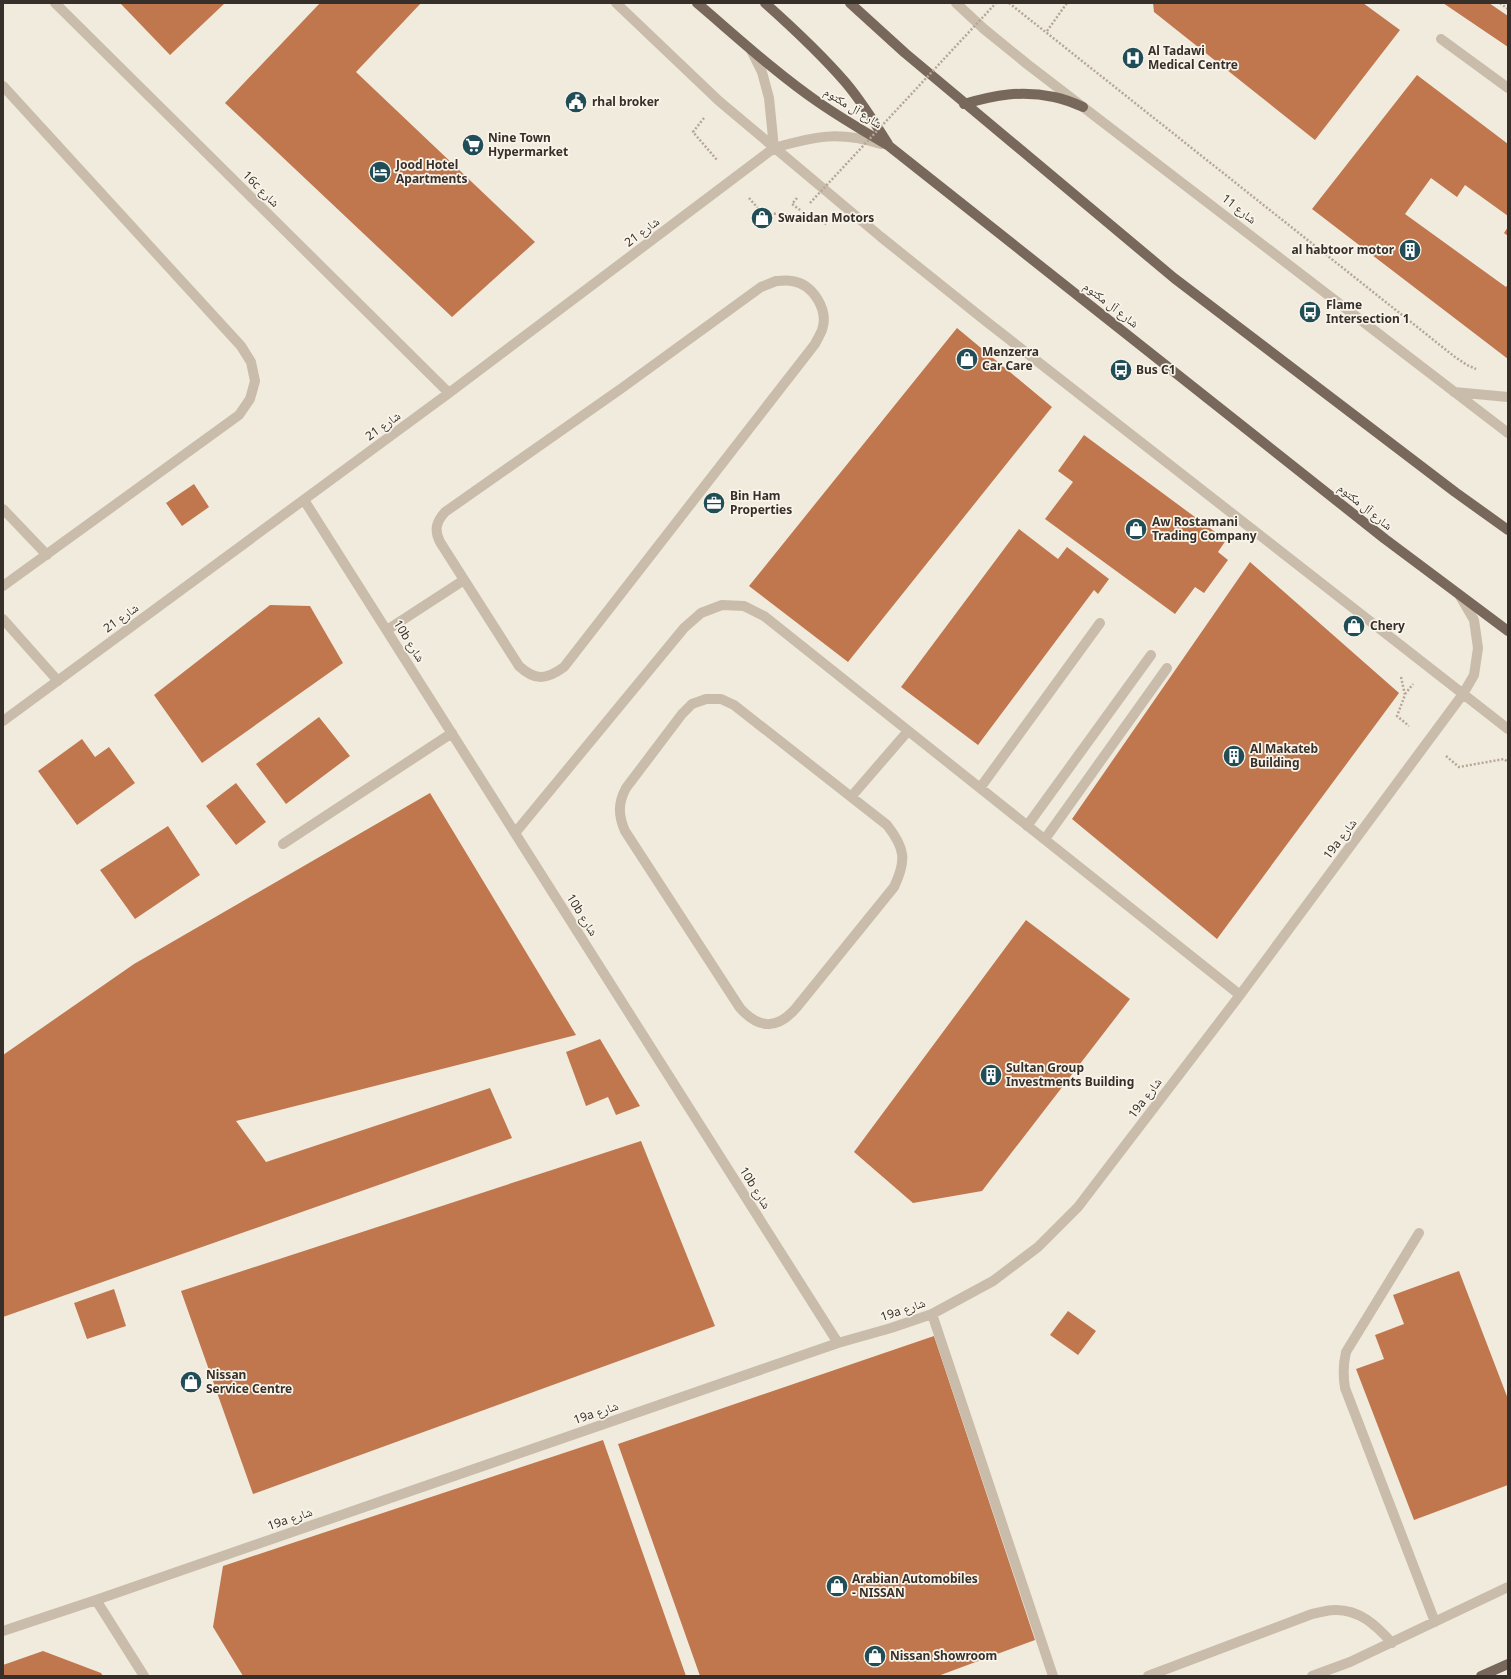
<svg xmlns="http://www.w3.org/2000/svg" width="1511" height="1679" font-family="'Noto Sans','Noto Naskh Arabic',sans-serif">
  <rect width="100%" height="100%" fill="#f1ebde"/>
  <!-- building -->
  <path fill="#c0774d" d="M 120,3 L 225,3 L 170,55 Z
    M 320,3 L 421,3 L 356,72 L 535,242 L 452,317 L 225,103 Z
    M 1153,3 L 1363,3 L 1400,30 L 1315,140 L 1154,12 Z
    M 1443,3 L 1489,3 L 1508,16 L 1508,47 Z
    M 1417,75 L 1508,144 L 1508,216 L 1465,185 L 1457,197 L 1431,178 L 1405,214 L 1506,287 L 1508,284 L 1508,359 L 1312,209 Z
    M 1508,227 L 1508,236 L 1504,233 Z
    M 957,328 L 1052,407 L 848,662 L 749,586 Z
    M 1084,435 L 1226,540 L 1218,552 L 1228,560 L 1204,593 L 1195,587 L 1175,614 L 1045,519 L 1073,482 L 1058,471 Z
    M 194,484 L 209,507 L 182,526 L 166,503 Z
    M 1019,529 L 1058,559 L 1067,547 L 1109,579 L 1098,594 L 1094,590 L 978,745 L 901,687 Z
    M 1250,562 L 1399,693 L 1217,939 L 1072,819 Z
    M 270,605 L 310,606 L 343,663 L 202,763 L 154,695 Z
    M 319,717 L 350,756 L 286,804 L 256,764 Z
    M 82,739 L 95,757 L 109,747 L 135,783 L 77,825 L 38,771 Z
    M 236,783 L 266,822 L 236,845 L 206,806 Z
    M 430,793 L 576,1035 L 236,1121 L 266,1162 L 490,1088 L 512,1138 L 3,1317 L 3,1055 L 134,964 Z
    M 168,826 L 200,875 L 135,919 L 100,870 Z
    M 1026,920 L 1130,999 L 982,1191 L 913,1203 L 854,1152 Z
    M 600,1039 L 640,1106 L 616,1115 L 608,1097 L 586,1106 L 566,1052 Z
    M 641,1141 L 715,1326 L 253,1494 L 181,1291 Z
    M 1459,1271 L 1508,1399 L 1508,1485 L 1414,1520 L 1356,1369 L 1384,1359 L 1375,1335 L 1404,1324 L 1393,1295 Z
    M 114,1289 L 126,1326 L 87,1339 L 74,1303 Z
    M 1068,1311 L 1096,1331 L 1078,1355 L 1050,1335 Z
    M 934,1336 L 1035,1640 L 938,1676 L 700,1676 L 618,1444 Z
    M 603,1440 L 686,1676 L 243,1676 L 213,1627 L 223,1566 Z
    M 43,1651 L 101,1673 L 103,1676 L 3,1676 L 3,1665 Z"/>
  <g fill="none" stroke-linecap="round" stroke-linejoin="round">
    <!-- path -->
    <path stroke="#b5a695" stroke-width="2.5" stroke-dasharray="2 2" stroke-linecap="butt" d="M 1009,3 L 1455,357 L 1467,365 L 1476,369
      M 1500,3 L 1508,9
      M 1047,31 L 1067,3
      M 704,118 L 693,132 L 717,160
      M 749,198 L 763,214 C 786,213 805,215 827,224
      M 797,198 L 792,204 L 808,216
      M 1401,677 L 1405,695 L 1397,716 L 1409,726
      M 1405,694 L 1413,684
      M 1446,756 L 1459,767 L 1504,759 L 1508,762"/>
    <!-- minor -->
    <path stroke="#c9bcaa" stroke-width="10" d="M 55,3 L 449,393
      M 616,3 L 719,101 L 881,237 L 987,322 L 1508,729
      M 956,3 L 984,29 L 1027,64 L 1508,433
      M 1441,39 L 1508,88
      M 751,50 L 762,72 L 769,98 L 774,148
      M 3,86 L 241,346 L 251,362 L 255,381 L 250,399 L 239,415 L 3,586
      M 776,281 C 781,281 787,280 792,281 C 813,284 829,310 822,330 C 820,335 817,340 815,344 L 564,667 C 546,680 535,681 519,666 L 440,542 C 434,530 436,522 445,512 L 622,388 L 761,287 Z
      M 1454,392 L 1508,397
      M 304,500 L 838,1343
      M 3,509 L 47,555
      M 3,619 L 58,681
      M 387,630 L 464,580
      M 706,699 L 721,699 L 734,705 L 887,825 C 905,848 907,860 894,887 L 796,1008 C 777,1030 759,1029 740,1008 L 625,831 C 618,815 618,803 626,788 L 682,714 L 692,704 Z
      M 3,721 L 449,393 L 774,148 C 815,136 839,131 881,144
      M 980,788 L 1100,623
      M 851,797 L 908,731
      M 1027,826 L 1151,655
      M 515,833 L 684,628 L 701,613 L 722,605 L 744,606 L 764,616 L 1240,995
      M 1045,839 L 1167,668
      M 283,844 L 452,733
      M 1419,1233 L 1346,1352 C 1343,1365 1343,1376 1345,1388 L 1435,1622
      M 932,1314 L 1053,1676
      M 96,1600 L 144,1676
      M 3,1631 L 96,1600 L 838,1343 L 891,1328 L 932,1314 L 993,1281 L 1038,1247 L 1078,1207 L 1240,995 L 1463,694 L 1474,675 L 1478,648 L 1474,620 L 1460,596
      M 1148,1676 L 1312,1614 C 1319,1613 1327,1610 1334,1610 C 1359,1609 1376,1625 1392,1643
      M 1312,1676 L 1350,1662 L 1508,1587"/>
    <!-- major -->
    <path stroke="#78685b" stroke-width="10" d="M 697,3 C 737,37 776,73 818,102 C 841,118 865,132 889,146 L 1385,539 L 1508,631
      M 765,3 C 793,28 821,54 846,83 C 862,102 875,123 888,144
      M 850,3 L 905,53 L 1174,278 L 1455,492 L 1508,530
      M 964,104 C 995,95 1021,90 1054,97 C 1064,99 1074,103 1083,107
      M 1481,1676 L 1508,1664"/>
    <!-- path-bridge -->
    <path stroke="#b5a695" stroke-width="2.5" stroke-dasharray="2 2" stroke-linecap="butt" d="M 810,203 L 996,3"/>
  </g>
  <!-- icons -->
  <defs>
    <g id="hospital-disc" transform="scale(1.15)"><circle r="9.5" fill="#214d57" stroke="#f9f4ea"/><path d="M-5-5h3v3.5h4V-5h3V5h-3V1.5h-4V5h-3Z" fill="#fff"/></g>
    <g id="civic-disc" transform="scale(1.15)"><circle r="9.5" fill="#214d57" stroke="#f9f4ea"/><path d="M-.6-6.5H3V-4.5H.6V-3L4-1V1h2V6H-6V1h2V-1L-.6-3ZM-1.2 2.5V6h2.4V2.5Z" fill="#fff"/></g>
    <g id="supermarket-disc" transform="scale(1.15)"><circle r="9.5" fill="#214d57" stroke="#f9f4ea"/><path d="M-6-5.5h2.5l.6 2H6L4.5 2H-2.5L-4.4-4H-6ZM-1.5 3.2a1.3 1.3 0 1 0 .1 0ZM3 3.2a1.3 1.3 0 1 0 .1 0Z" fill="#fff"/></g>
    <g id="hotel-disc" transform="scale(1.15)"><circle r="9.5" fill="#214d57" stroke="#f9f4ea"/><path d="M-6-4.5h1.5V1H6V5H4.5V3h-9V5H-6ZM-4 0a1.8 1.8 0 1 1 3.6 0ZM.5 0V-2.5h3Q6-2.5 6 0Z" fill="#fff"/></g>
    <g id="shop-disc" transform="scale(1.15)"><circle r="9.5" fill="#214d57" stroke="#f9f4ea"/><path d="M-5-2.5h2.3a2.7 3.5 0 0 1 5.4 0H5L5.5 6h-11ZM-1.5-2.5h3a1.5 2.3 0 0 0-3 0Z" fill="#fff"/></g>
    <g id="building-disc" transform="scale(1.15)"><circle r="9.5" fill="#214d57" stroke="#f9f4ea"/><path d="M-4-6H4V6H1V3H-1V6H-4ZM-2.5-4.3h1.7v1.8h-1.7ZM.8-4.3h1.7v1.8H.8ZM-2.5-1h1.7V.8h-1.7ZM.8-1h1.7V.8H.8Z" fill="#fff"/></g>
    <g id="bus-disc" transform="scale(1.15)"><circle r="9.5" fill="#214d57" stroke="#f9f4ea"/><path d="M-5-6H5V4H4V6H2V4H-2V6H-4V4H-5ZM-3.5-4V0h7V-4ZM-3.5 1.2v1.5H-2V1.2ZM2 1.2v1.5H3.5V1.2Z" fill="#fff"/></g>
    <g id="office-disc" transform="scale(1.15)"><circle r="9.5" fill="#214d57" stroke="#f9f4ea"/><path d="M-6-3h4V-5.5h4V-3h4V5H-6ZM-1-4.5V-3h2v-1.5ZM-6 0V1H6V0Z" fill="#fff"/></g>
  </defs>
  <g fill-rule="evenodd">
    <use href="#hospital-disc" x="1133" y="58"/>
    <use href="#civic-disc" x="576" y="102"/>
    <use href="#supermarket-disc" x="473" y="145"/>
    <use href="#hotel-disc" x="380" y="172"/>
    <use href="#shop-disc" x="762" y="218"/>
    <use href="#building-disc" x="1410" y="250"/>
    <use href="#bus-disc" x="1310" y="312"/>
    <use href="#shop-disc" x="967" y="359"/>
    <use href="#bus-disc" x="1121" y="370"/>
    <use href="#office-disc" x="714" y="503"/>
    <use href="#shop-disc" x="1136" y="529"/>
    <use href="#shop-disc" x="1354" y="626"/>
    <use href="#building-disc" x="1234" y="756"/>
    <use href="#building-disc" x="991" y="1075"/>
    <use href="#shop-disc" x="191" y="1382"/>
    <use href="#shop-disc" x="837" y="1586"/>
    <use href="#shop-disc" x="875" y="1656"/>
  </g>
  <g text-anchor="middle" stroke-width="3.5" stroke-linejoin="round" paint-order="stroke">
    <!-- poi labels -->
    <g font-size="12" font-weight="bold" fill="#372f29" stroke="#f9f4ea" text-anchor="start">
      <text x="1148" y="55">Al Tadawi<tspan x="1148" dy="14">Medical Centre</tspan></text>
      <text x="592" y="106">rhal broker</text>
      <text x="488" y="142">Nine Town<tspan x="488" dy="14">Hypermarket</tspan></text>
      <text x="396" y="169">Jood Hotel<tspan x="396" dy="14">Apartments</tspan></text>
      <text x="778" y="222">Swaidan Motors</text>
      <text x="1394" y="254" text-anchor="end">al habtoor motor</text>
      <text x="1326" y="309">Flame<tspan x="1326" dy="14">Intersection 1</tspan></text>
      <text x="982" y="356">Menzerra<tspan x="982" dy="14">Car Care</tspan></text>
      <text x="1136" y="374">Bus C1</text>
      <text x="730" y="500">Bin Ham<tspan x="730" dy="14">Properties</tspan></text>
      <text x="1152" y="526">Aw Rostamani<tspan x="1152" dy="14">Trading Company</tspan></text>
      <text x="1370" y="630">Chery</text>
      <text x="1250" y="753">Al Makateb<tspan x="1250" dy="14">Building</tspan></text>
      <text x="1006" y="1072">Sultan Group<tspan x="1006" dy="14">Investments Building</tspan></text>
      <text x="206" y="1379">Nissan<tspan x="206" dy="14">Service Centre</tspan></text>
      <text x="852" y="1583">Arabian Automobiles<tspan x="852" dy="14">- NISSAN</tspan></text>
      <text x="890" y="1660">Nissan Showroom</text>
    </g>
    <!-- street labels -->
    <g font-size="12" fill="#372f29" stroke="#f9f4ea">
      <text transform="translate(853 108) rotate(32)" y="4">شارع آل مكتوم</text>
      <text transform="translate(261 189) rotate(45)" y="4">16c شارع</text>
      <text transform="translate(1239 209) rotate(38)" y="4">شارع 11</text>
      <text transform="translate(642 232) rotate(-37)" y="4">شارع 21</text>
      <text transform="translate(1111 305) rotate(38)" y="4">شارع آل مكتوم</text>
      <text transform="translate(383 426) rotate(-36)" y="4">شارع 21</text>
      <text transform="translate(1365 507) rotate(39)" y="4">شارع آل مكتوم</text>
      <text transform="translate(121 618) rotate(-36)" y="4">شارع 21</text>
      <text transform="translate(409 641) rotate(58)" y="4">10b شارع</text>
      <text transform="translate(1340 839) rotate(-53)" y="4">19a شارع</text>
      <text transform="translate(582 915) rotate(58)" y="4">10b شارع</text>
      <text transform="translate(1145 1098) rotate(-53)" y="4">19a شارع</text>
      <text transform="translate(755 1188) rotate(58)" y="4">10b شارع</text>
      <text transform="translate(903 1310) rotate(-19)" y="4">19a شارع</text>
      <text transform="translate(596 1413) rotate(-19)" y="4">19a شارع</text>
      <text transform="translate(290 1519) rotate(-19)" y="4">19a شارع</text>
    </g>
  </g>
  <!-- border -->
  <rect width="1511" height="1679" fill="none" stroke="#372f29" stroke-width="8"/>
</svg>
